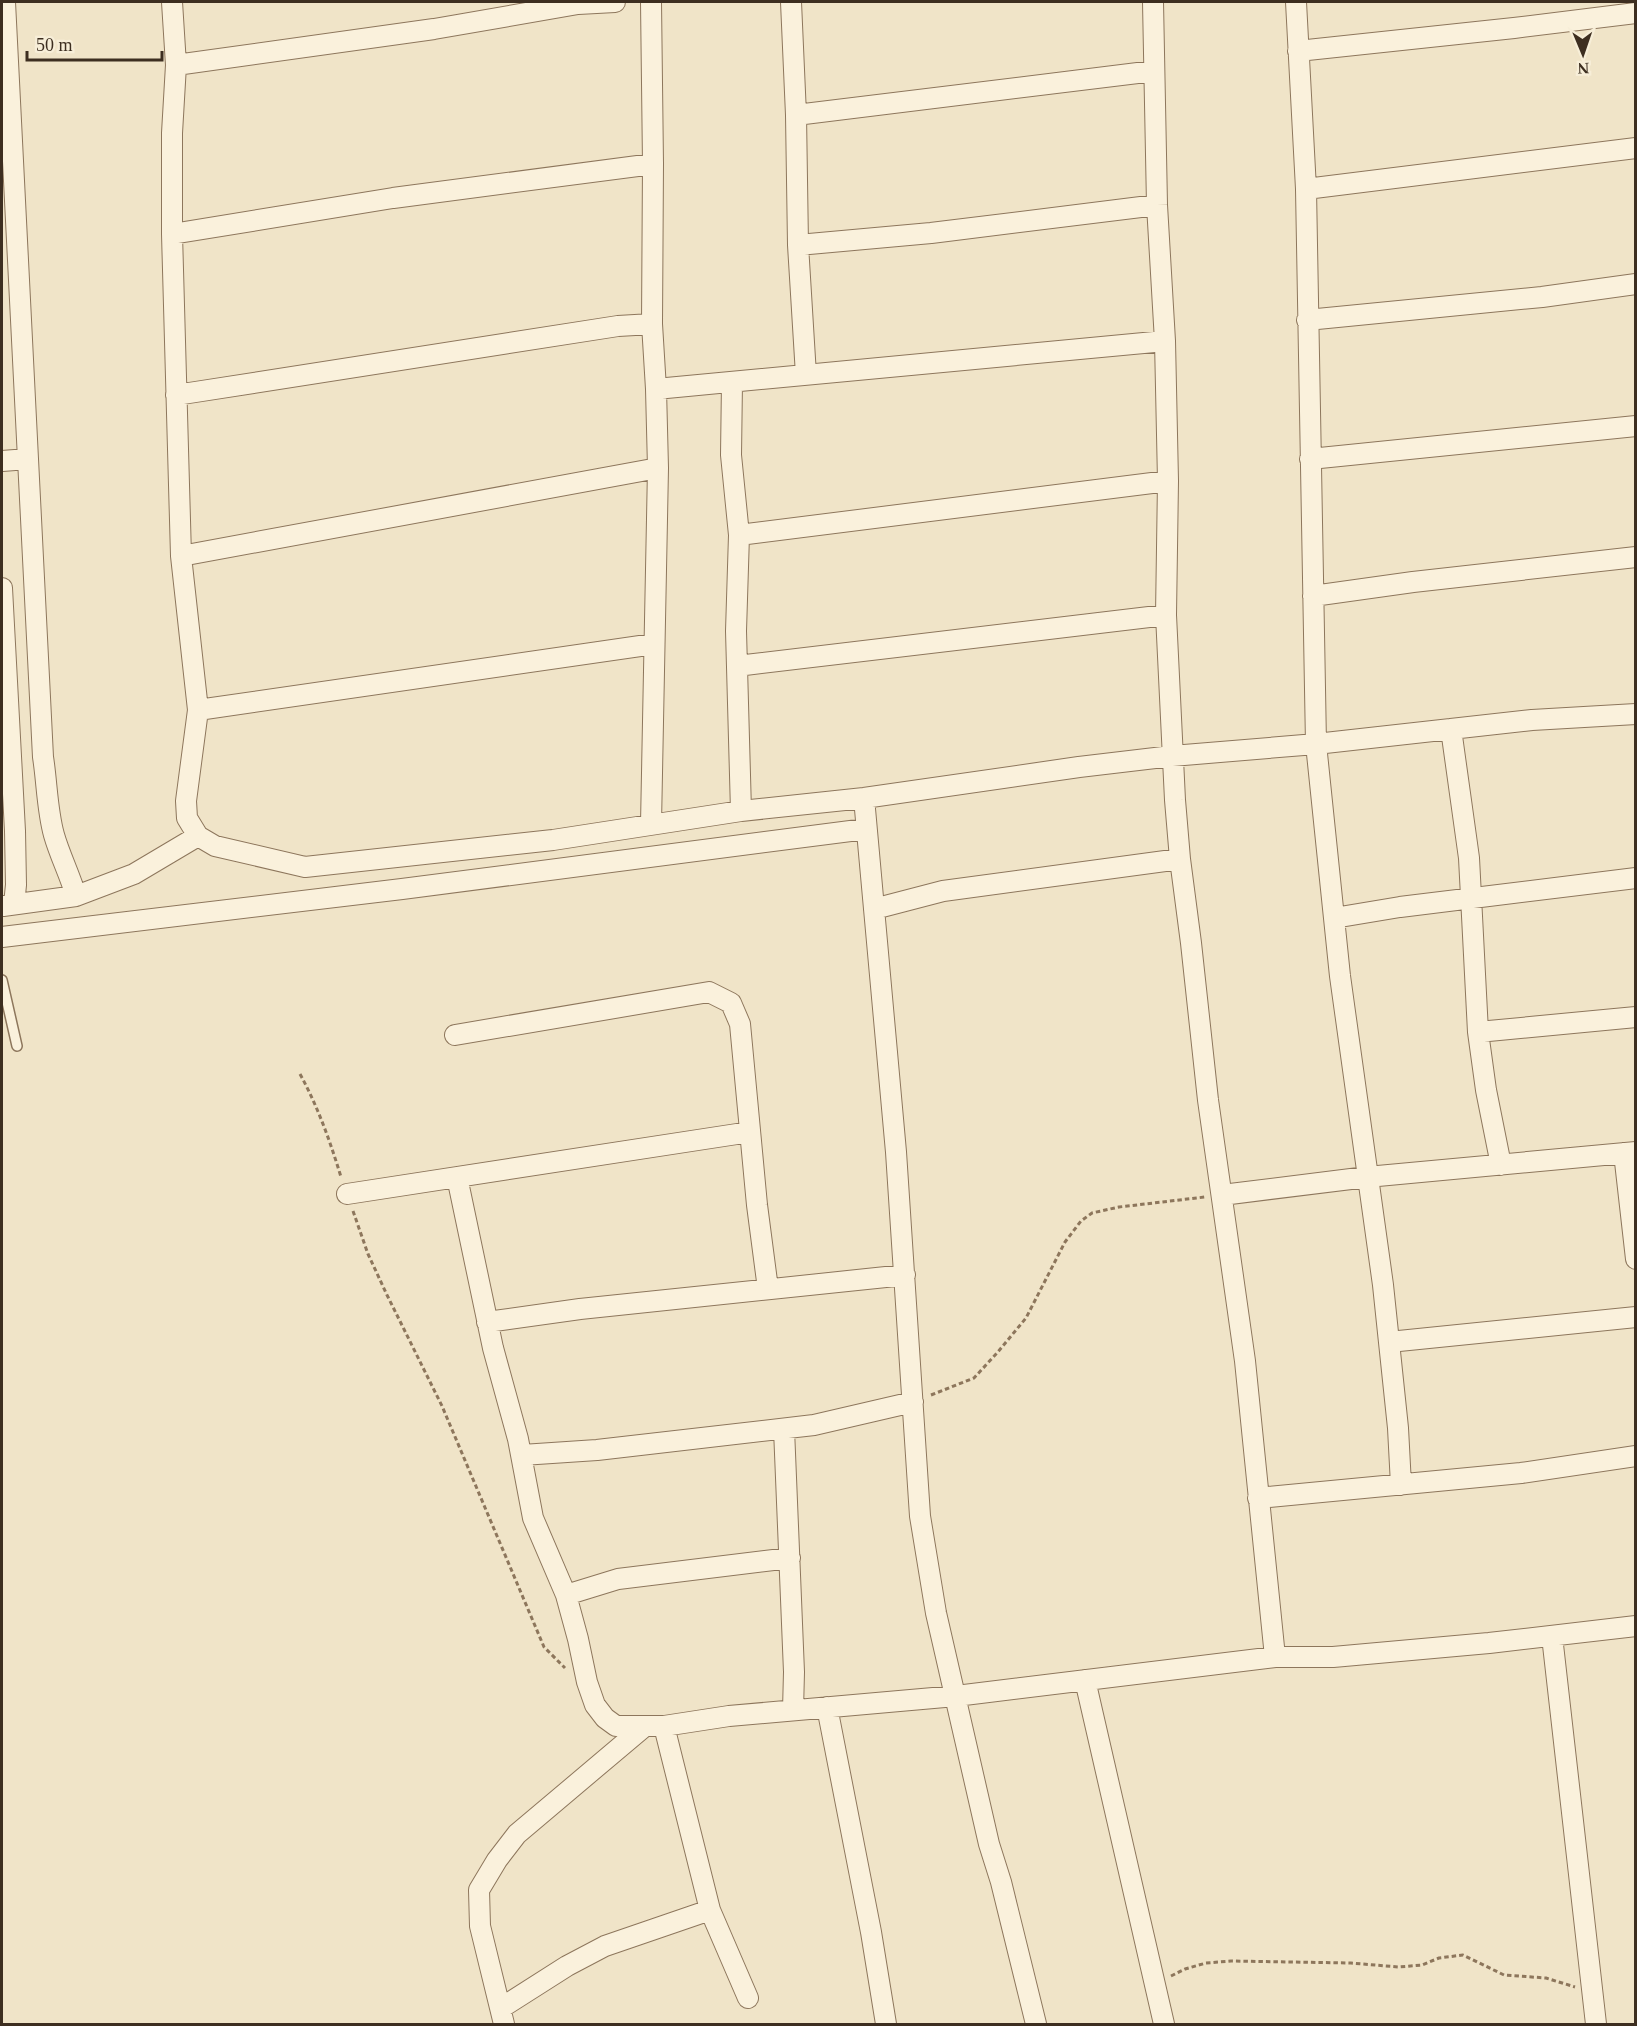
<svg xmlns="http://www.w3.org/2000/svg" width="1637" height="2026" font-family="'Times New Roman',serif">
  <rect width="100%" height="100%" fill="#f0e4c8"/>
  <g fill="none" stroke-linecap="round" stroke-linejoin="round">
    <!-- lane casing -->
    <g stroke="#8d765c" stroke-width="12">
      <path id="lane" d="M 2,980 L 17,1046"/>
    </g>
    <!-- street casing -->
    <g stroke="#8d765c" stroke-width="22">
      <path id="street" d="M 5,2 L 43,757 C 47,782 47,810 54,835 C 60,856 70,875 76,896
        M 172,2 L 176,65 L 172,133 L 172,234 L 181,556 L 198,710 L 186,801 L 187,818 L 198,836 L 215,846 L 305,867 L 553,840 L 741,811 L 864,798 L 1079,767 L 1172,756 L 1316,744 L 1532,720 L 1636,714
        M 651,2 L 653,164
        M 791,2 L 796,115 L 798,245 L 806,375
        M 1153,2 L 1157,205 L 1165,341 L 1168,481 L 1166,615 L 1175,800 L 1180,859 L 1191,943 L 1208,1100 L 1245,1361 L 1275,1657
        M 1296,2 L 1306,189 L 1316,744 L 1340,976 L 1383,1285 L 1398,1428 L 1401,1485
        M 1298,51 L 1514,28 L 1636,13
        M 176,65 L 434,29 L 578,4 L 615,2
        M 796,115 L 1154,71
        M 1306,189 L 1636,148
        M 172,234 L 393,198 L 653,164 L 652,324 L 656,389
        M 798,245 L 931,233 L 1157,205
        M 1307,320 L 1542,297 L 1636,284
        M 732,382 L 731,455 L 739,535 L 736,631 L 741,811
        M 176,395 L 618,326 L 652,324
        M 1310,459 L 1636,426
        M 2,461 L 28,459
        M 739,535 L 1168,481
        M 181,556 L 658,468
        M 2,588 L 15,831 L 16,885 L 14,904
        M 1313,596 L 1413,582 L 1636,557
        M 737,666 L 1166,615
        M 198,710 L 654,644
        M 1451,729 L 1469,858 L 1478,1032 L 1486,1090 L 1501,1165
        M 864,798 L 896,1152 L 920,1516 L 936,1613 L 989,1844 L 1001,1882 L 1036,2024
        M 651,824 L 658,468 L 656,389 L 1165,341
        M 3,906 L 76,896 L 134,874 L 198,836
        M 874,909 L 943,891 L 1180,859
        M 1334,918 L 1400,907 L 1636,878
        M 2,937 L 402,889 L 866,829
        M 1478,1032 L 1636,1017
        M 455,1035 L 709,992 L 731,1003 L 740,1024 L 757,1205 L 768,1289
        M 1624,1153 L 1636,1259
        M 457,1177 L 493,1348 L 518,1439 L 533,1518 L 566,1595 L 578,1639 L 587,1682 L 595,1705 L 605,1718 L 616,1726 L 664,1726 L 729,1716 L 956,1696 L 1275,1657 L 1333,1657 L 1489,1643 L 1636,1626
        M 347,1194 L 750,1132
        M 1222,1195 L 1367,1177 L 1636,1152
        M 487,1322 L 580,1309 L 905,1275
        M 1389,1342 L 1636,1317
        M 784,1429 L 794,1672 L 793,1710
        M 522,1455 L 597,1450 L 814,1425 L 913,1402
        M 1258,1498 L 1521,1473 L 1636,1456
        M 566,1595 L 618,1579 L 790,1558
        M 1552,1636 L 1596,2024
        M 1085,1680 L 1164,2024
        M 827,1707 L 871,1932 L 886,2024
        M 664,1726 L 710,1910 L 748,1998
        M 501,2008 L 567,1966 L 605,1946 L 710,1910
        M 504,2024 L 480,1926 L 479,1890 L 497,1860 L 517,1834 L 645,1726"/>
    </g>
    <!-- path -->
    <path stroke="#8d765c" stroke-width="3" stroke-dasharray="4.5 3" stroke-linecap="butt" d="M 300,1074 C 318,1107 330,1141 341,1177
      M 353,1211 L 368,1254 L 387,1295 L 442,1406 L 544,1647 L 565,1668
      M 931,1395 L 974,1378 L 997,1353 L 1026,1318 L 1065,1242 L 1081,1221 L 1092,1213 L 1119,1207 L 1205,1197
      M 1171,1976 L 1185,1969 L 1206,1963 L 1231,1961 L 1351,1963 L 1399,1967 L 1422,1965 L 1439,1958 L 1463,1955 L 1504,1975 L 1546,1978 L 1575,1987"/>
    <!-- lane -->
    <use href="#lane" stroke="#faf1dc" stroke-width="9"/>
    <!-- street -->
    <use href="#street" stroke="#faf1dc" stroke-width="20"/>
  </g>
  <!-- border -->
  <rect width="1637" height="2026" fill="none" stroke="#3d2e20" stroke-width="6"/>
  <!-- north arrow -->
  <g transform="translate(1583 54) rotate(178)" stroke="#f7eed8" stroke-width="4.5" paint-order="stroke">
  <path d="M0-4.5L10 22L0 15L-10 22Z" fill="#3d2e20"/>
  <text y="-9" font-size="16" font-weight="bold" text-anchor="middle" fill="#3d2e20">N</text>
  </g>
  <!-- scale -->
  <path d="M27 51v9h135v-9" fill="none" stroke="#3d2e20" stroke-width="3"/>
  <text x="36" y="51" font-size="18" fill="#3d2e20" stroke="#f7eed8" stroke-width="4.5" paint-order="stroke">50 m</text>
</svg>
